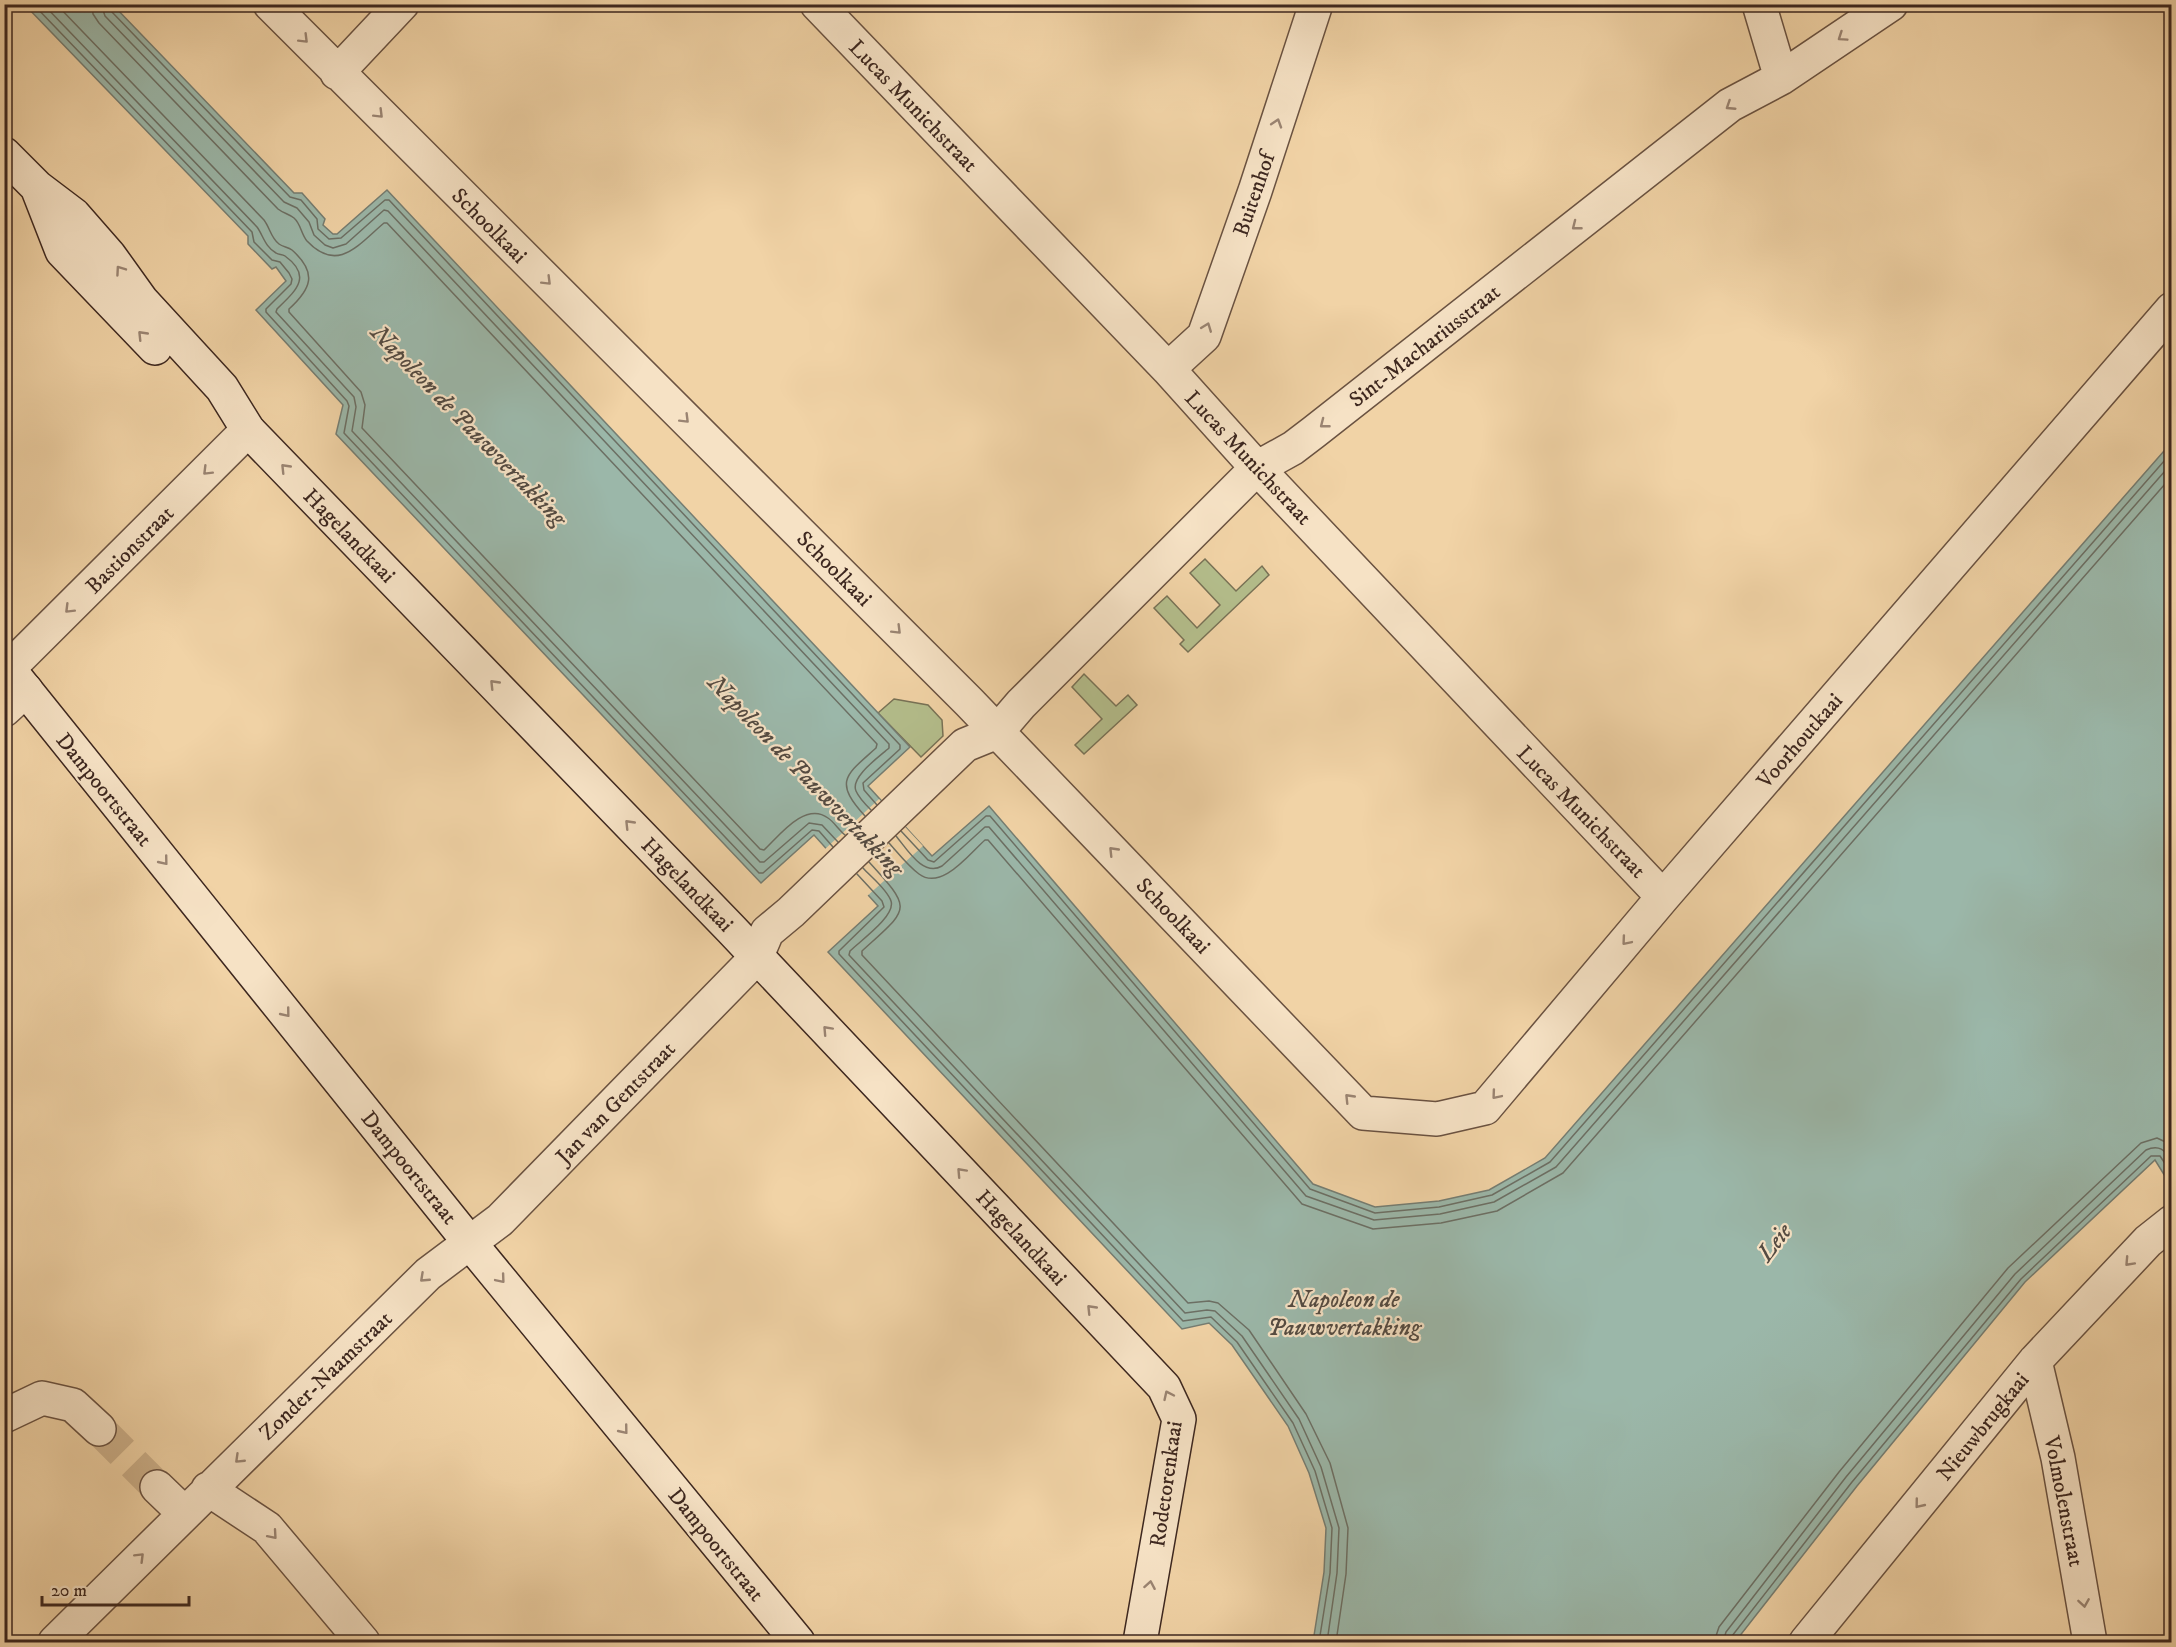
<svg xmlns="http://www.w3.org/2000/svg" width="2176" height="1647" font-family="'IM FELL DW Pica',serif">
  <rect width="100%" height="100%" fill="#f1d3a6"/>
  <filter id="stains"><feTurbulence type="fractalNoise" baseFrequency=".00333" numOctaves="4"/><feColorMatrix values="0 0 0 0 .2 0 0 0 0 .09 0 0 0 0 .02 0 0 0 .5 -.17"/></filter>
  <radialGradient id="worn" r=".72"><stop offset=".6" stop-color="#630" stop-opacity="0"/><stop offset="1" stop-color="#630" stop-opacity=".3"/></radialGradient>
  <!-- green -->
  <path fill="#b4be8c" stroke="#787256" stroke-width="1.5" d="M 1205,559 L 1236,591 L 1262,566 L 1269,575 L 1188,652 L 1180,644 L 1184,640 L 1154,608 L 1167,596 L 1197,628 L 1220,605 L 1190,573 Z
    M 1084,674 L 1116,706 L 1128,695 L 1137,705 L 1084,754 L 1075,745 L 1102,719 L 1072,687 Z
    M 894,699 L 928,705 L 942,720 L 943,736 L 921,757 L 878,713 Z"/>
  <!-- water -->
  <path fill="#9bb7a9" stroke="#757d72" stroke-width="1.5" d="M 25,5 L 113,5 L 294,193 L 302,193 L 325,219 L 323,225 L 333,234 L 337,234 L 387,190 L 910,747 L 868,786 L 932,856 L 989,806 L 1313,1184 L 1375,1207 L 1439,1201 L 1489,1190 L 1545,1158 L 2171,443 L 2171,1179 L 2168,1181 L 2155,1160 L 2025,1282 L 1857,1486 L 1735,1642 L 1313,1642 L 1324,1572 L 1326,1528 L 1309,1473 L 1288,1426 L 1232,1345 L 1209,1323 L 1182,1329 L 828,952 L 878,906 L 814,835 L 761,883 L 336,434 L 343,405 L 256,310 L 286,281 L 276,267 L 272,269 L 248,244 L 248,236 Z"/>
  <!-- pier -->
  <path fill="#f1d3a6" d="M 879,799 L 923,846 L 866,897 L 824,850 Z"/>
  <g fill="none" stroke-linecap="round" stroke-linejoin="round">
    <!-- shore -->
    <path stroke="#6c6f64" stroke-width="1.5" d="M 33,4 L 252,232 L 254,242 L 272,260 L 280,262 L 289,273 L 292,279 L 291,284 L 266,309 L 266,312 L 347,401 L 349,406 L 344,433 L 759,873 L 763,873 L 812,830 L 819,831 L 833,847
      M 43,4 L 257,227 C 263,235 265,247 276,253 C 279,255 282,254 285,256 C 314,277 294,292 277,309 L 276,312 L 354,397 L 356,407 L 352,431 L 760,862 L 764,862 L 809,823 L 822,825 L 838,842
      M 56,4 L 264,220 C 270,228 271,238 279,244 C 283,247 288,247 292,250 C 318,273 311,289 289,309 L 289,312 L 361,392 L 365,405 L 362,428 L 760,849 L 764,850 C 779,836 805,801 828,818 C 834,822 839,830 845,835
      M 92,4 L 93,14 L 99,23 L 278,209 C 283,213 289,214 294,218 C 301,224 301,234 307,241 C 338,274 359,244 384,223 L 387,223 L 877,744 L 876,748 C 846,775 833,781 865,816
      M 101,4 L 105,16 L 284,202 L 297,208 L 309,222 L 314,235 L 325,245 L 333,248 L 346,244 L 384,210 L 388,211 L 889,744 L 889,748 C 879,757 850,777 856,791 C 859,798 866,805 871,810
      M 109,4 L 111,11 L 290,197 L 301,200 L 317,219 L 318,229 L 329,239 L 341,238 L 385,200 L 389,200 L 900,745 L 900,749 L 863,783 L 864,790 L 877,805
      M 901,831 L 928,860 L 934,862 L 986,816 L 990,816 L 1310,1189 L 1375,1213 L 1439,1207 L 1492,1195 L 1550,1162 L 2172,452
      M 896,836 C 907,849 923,877 942,866 L 985,827 L 989,827 L 1306,1196 L 1374,1220 L 1440,1214 L 1494,1202 L 1556,1167 L 2172,463
      M 889,843 C 898,853 908,866 919,874 C 942,891 969,854 985,840 L 988,840 L 1302,1204 L 1373,1229 L 1441,1223 L 1497,1211 L 1563,1173 L 2172,476
      M 869,862 C 914,911 909,908 862,951 L 862,955 L 1188,1303 L 1209,1301 L 1218,1303 L 1249,1330 L 1306,1414 L 1330,1463 L 1348,1528 L 1346,1574 L 1336,1642
      M 863,868 C 871,877 887,889 891,901 C 896,916 860,941 850,951 L 849,955 L 1185,1313 L 1207,1310 L 1215,1311 L 1242,1336 L 1299,1419 L 1321,1467 L 1339,1528 L 1337,1573 L 1327,1642
      M 857,874 L 882,901 L 884,907 L 839,951 L 839,954 L 1183,1321 L 1211,1317 L 1237,1342 L 1293,1423 L 1315,1471 L 1332,1528 L 1330,1573 L 1319,1642
      M 1714,1642 L 1719,1627 L 1839,1472 L 2008,1268 L 2141,1143 L 2157,1138 L 2172,1145
      M 1723,1642 L 1726,1632 L 1846,1477 L 2015,1274 L 2146,1150 C 2159,1144 2165,1150 2172,1161
      M 1731,1642 L 1732,1636 L 1852,1482 L 2021,1279 L 2151,1156 L 2160,1156 L 2172,1174"/>
    <!-- street-tunnel -->
    <path stroke="#cdb18b" stroke-width="33" stroke-dasharray="33 16" stroke-linecap="butt" d="M 99,1429 L 157,1487"/>
    <!-- street casing -->
    <g stroke="#6a5241" stroke-width="36">
      <path id="street" d="M 270,4 L 969,702 L 1363,1113 L 1437,1119 L 1485,1108 L 1663,897 L 2172,309
        M 817,4 L 1168,369 L 1257,468 L 1663,897
        M 1759,4 L 1781,78
        M 337,73 L 402,4
        M 1168,369 L 1204,336 L 1255,191 L 1316,4
        M 9,668 L 248,430
        M 4,710 L 26,690
        M 2035,1361 L 2058,1458 L 2090,1642
        M 4,1416 L 42,1398 L 73,1405 L 99,1429
        M 157,1487 L 184,1513
        M 208,1489 L 267,1528 L 363,1642
        M 55,1642 L 428,1274 L 500,1220 L 756,958 L 767,932 L 791,912 L 965,745 L 997,732 L 1021,704 L 1257,468 L 1293,448 L 1314,432 L 1730,105 L 1781,78 L 1891,4
        M 1806,1642 L 2035,1361 L 2148,1241 L 2172,1222"/>
    </g>
    <!-- secondary casing -->
    <g stroke="#3d271f" stroke-width="36">
      <path id="secondary" d="M 4,154 L 37,187 L 74,215 L 109,255 L 142,301 L 222,388 L 248,430 L 731,929 L 1164,1387 L 1179,1419 L 1140,1642
        M 37,187 L 62,251 L 155,348
        M 4,663 L 470,1243 L 798,1642"/>
    </g>
    <!-- street -->
    <use href="#street" stroke="#f6e2c5" stroke-width="33"/>
    <!-- secondary -->
    <use href="#secondary" stroke="#f6e2c5" stroke-width="33"/>
  </g>
  <!-- one-way arrows -->
  <defs><path id="oneway-chevron" d="M-2-3.5L2.5 0L-2 3.5" fill="none" stroke-width="1.6" stroke-linecap="round" stroke-linejoin="round" transform="scale(1.5)"/></defs>
  <g stroke="#9a8472">
    <use href="#oneway-chevron" transform="translate(1842 37) rotate(146)"/>
    <use href="#oneway-chevron" transform="translate(304 39) rotate(45)"/>
    <use href="#oneway-chevron" transform="translate(1730 106) rotate(147)"/>
    <use href="#oneway-chevron" transform="translate(379 114) rotate(45)"/>
    <use href="#oneway-chevron" transform="translate(1277 123) rotate(-72)"/>
    <use href="#oneway-chevron" transform="translate(1576 226) rotate(142)"/>
    <use href="#oneway-chevron" transform="translate(120 270) rotate(-125)"/>
    <use href="#oneway-chevron" transform="translate(547 281) rotate(45)"/>
    <use href="#oneway-chevron" transform="translate(1207 327) rotate(-69)"/>
    <use href="#oneway-chevron" transform="translate(142 335) rotate(-134)"/>
    <use href="#oneway-chevron" transform="translate(685 419) rotate(45)"/>
    <use href="#oneway-chevron" transform="translate(1324 424) rotate(142)"/>
    <use href="#oneway-chevron" transform="translate(285 468) rotate(-134)"/>
    <use href="#oneway-chevron" transform="translate(207 471) rotate(135)"/>
    <use href="#oneway-chevron" transform="translate(69 609) rotate(135)"/>
    <use href="#oneway-chevron" transform="translate(897 630) rotate(45)"/>
    <use href="#oneway-chevron" transform="translate(494 684) rotate(-134)"/>
    <use href="#oneway-chevron" transform="translate(629 824) rotate(-134)"/>
    <use href="#oneway-chevron" transform="translate(1113 851) rotate(-134)"/>
    <use href="#oneway-chevron" transform="translate(164 861) rotate(51)"/>
    <use href="#oneway-chevron" transform="translate(1626 941) rotate(130)"/>
    <use href="#oneway-chevron" transform="translate(286 1013) rotate(51)"/>
    <use href="#oneway-chevron" transform="translate(827 1030) rotate(-133)"/>
    <use href="#oneway-chevron" transform="translate(1496 1095) rotate(130)"/>
    <use href="#oneway-chevron" transform="translate(1349 1098) rotate(-134)"/>
    <use href="#oneway-chevron" transform="translate(961 1172) rotate(-133)"/>
    <use href="#oneway-chevron" transform="translate(2129 1262) rotate(133)"/>
    <use href="#oneway-chevron" transform="translate(424 1278) rotate(137)"/>
    <use href="#oneway-chevron" transform="translate(501 1279) rotate(50)"/>
    <use href="#oneway-chevron" transform="translate(1091 1309) rotate(-134)"/>
    <use href="#oneway-chevron" transform="translate(1168 1395) rotate(-115)"/>
    <use href="#oneway-chevron" transform="translate(624 1430) rotate(51)"/>
    <use href="#oneway-chevron" transform="translate(239 1459) rotate(136)"/>
    <use href="#oneway-chevron" transform="translate(1919 1504) rotate(129)"/>
    <use href="#oneway-chevron" transform="translate(273 1535) rotate(49)"/>
    <use href="#oneway-chevron" transform="translate(140 1557) rotate(-45)"/>
    <use href="#oneway-chevron" transform="translate(1150 1585) rotate(-80)"/>
    <use href="#oneway-chevron" transform="translate(2084 1603) rotate(81)"/>
  </g>
  <g text-anchor="middle" stroke-width="4.5" stroke-linejoin="round" paint-order="stroke">
    <!-- street labels -->
    <g font-size="22" fill="#3d271f" stroke="#f6e2c5">
      <text transform="translate(914 105) rotate(46)" y="8">Lucas Munichstraat</text>
      <text transform="translate(1253 194) rotate(-71)" y="8">Buitenhof</text>
      <text transform="translate(490 225) rotate(45)" y="8">Schoolkaai</text>
      <text transform="translate(1424 345) rotate(-38)" y="8">Sint-Machariusstraat</text>
      <text transform="translate(1249 457) rotate(47)" y="8">Lucas Munichstraat</text>
      <text transform="translate(350 535) rotate(46)" y="8">Hagelandkaai</text>
      <text transform="translate(129 549) rotate(-45)" y="8">Bastionstraat</text>
      <text transform="translate(835 568) rotate(45)" y="8">Schoolkaai</text>
      <text transform="translate(1799 740) rotate(-49)" y="8">Voorhoutkaai</text>
      <text transform="translate(105 789) rotate(51)" y="8">Dampoortstraat</text>
      <text transform="translate(1582 811) rotate(46)" y="8">Lucas Munichstraat</text>
      <text transform="translate(688 884) rotate(46)" y="8">Hagelandkaai</text>
      <text transform="translate(1174 915) rotate(46)" y="8">Schoolkaai</text>
      <text transform="translate(615 1102) rotate(-46)" y="8">Jan van Gentstraat</text>
      <text transform="translate(410 1167) rotate(51)" y="8">Dampoortstraat</text>
      <text transform="translate(1022 1237) rotate(47)" y="8">Hagelandkaai</text>
      <text transform="translate(325 1375) rotate(-44)" y="8">Zonder-Naamstraat</text>
      <text transform="translate(1982 1426) rotate(-51)" y="8">Nieuwbrugkaai</text>
      <text transform="translate(1165 1484) rotate(-82)" y="8">Rodetorenkaai</text>
      <text transform="translate(2065 1501) rotate(79)" y="8">Volmolenstraat</text>
      <text transform="translate(717 1544) rotate(51)" y="8">Dampoortstraat</text>
    </g>
    <!-- water labels -->
    <g font-size="24" font-style="italic" fill="#544b42" stroke="#f6e2c5">
      <text transform="translate(469 425) rotate(46)" y="8">Napoleon de Pauwvertakking</text>
      <text transform="translate(806 775) rotate(46)" y="8">Napoleon de Pauwvertakking</text>
      <text transform="translate(1774 1242) rotate(-53)" y="8">Leie</text>
      <text x="1344" y="1307">Napoleon de<tspan x="1344" dy="28">Pauwvertakking</tspan></text>
    </g>
  </g>
  <!-- margin -->
  <rect width="2176" height="1647" fill="none" stroke="#f1d3a6" stroke-width="24"/>
  <rect x="6" y="6" width="2164" height="1635" fill="none" stroke="#3d271f" stroke-width="3"/>
  <rect x="12" y="12" width="2152" height="1623" fill="none" stroke="#3d271f" stroke-width="1.5"/>
  <!-- scale -->
  <path d="M42 1596v9h147v-9" fill="none" stroke="#3d271f" stroke-width="3"/>
  <text x="51" y="1596" font-size="18" fill="#3d271f" stroke="#f6e2c5" stroke-width="4.5" paint-order="stroke">20 m</text>
  <rect width="100%" height="100%" filter="url(#stains)"/>
  <rect width="100%" height="100%" fill="url(#worn)"/>
</svg>
